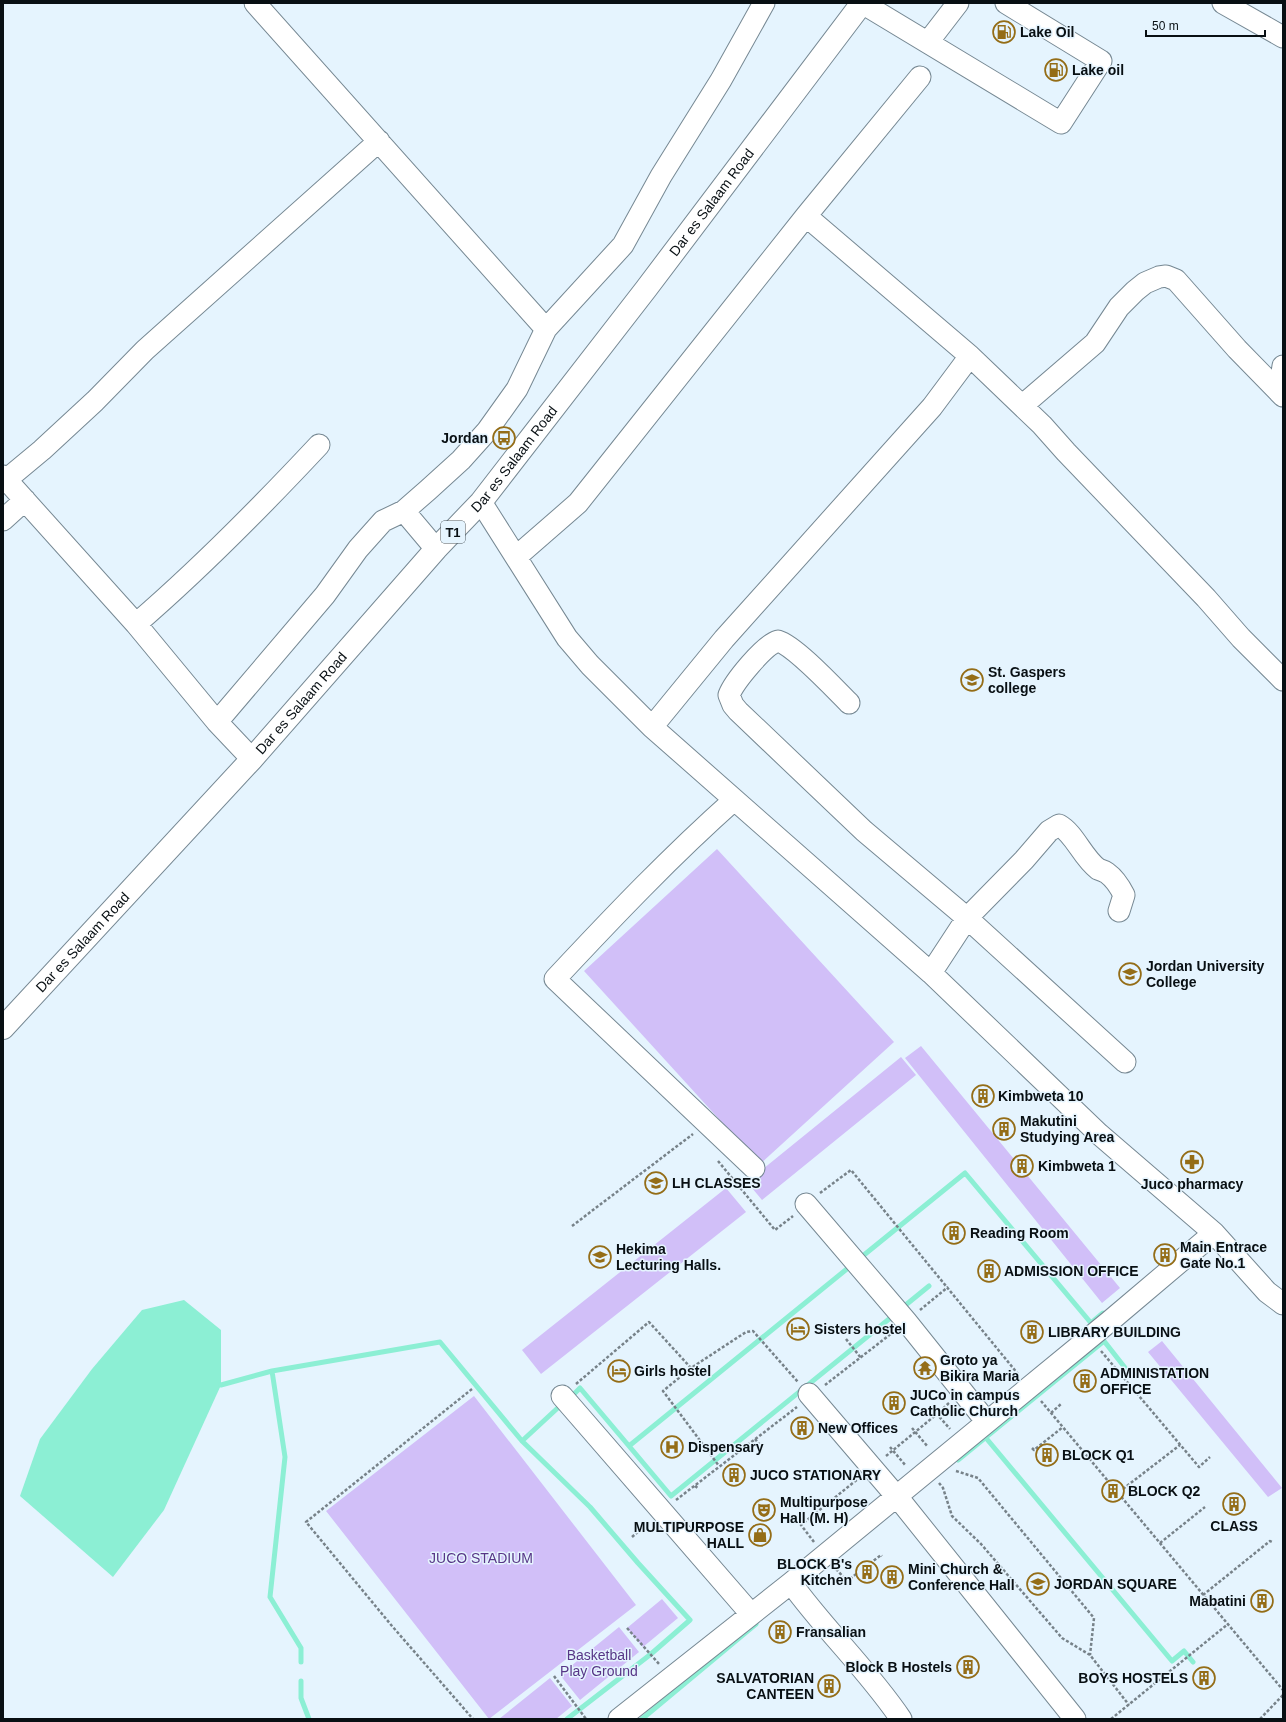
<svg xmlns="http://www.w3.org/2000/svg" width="1286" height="1722" font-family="Arial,sans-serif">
  <rect width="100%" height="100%" fill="#e5f4fe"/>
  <!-- green -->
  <path fill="#d1bff8" d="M 717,849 L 894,1042 L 760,1164 L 584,971 Z
    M 921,1046 L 1120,1288 L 1102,1303 L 905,1058 Z
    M 901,1057 L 916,1075 L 762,1200 L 747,1182 Z
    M 726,1188 L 746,1212 L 541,1374 L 522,1350 Z
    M 1162,1341 L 1282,1488 L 1268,1497 L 1148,1352 Z
    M 474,1396 L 636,1605 L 489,1719 L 326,1511 Z
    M 662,1599 L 678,1618 L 643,1647 L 627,1628 Z
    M 619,1627 L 639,1652 L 580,1700 L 560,1675 Z
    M 550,1678 L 572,1706 L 556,1719 L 499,1719 Z"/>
  <!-- water -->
  <path fill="#8cefd4" d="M 184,1300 L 221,1330 L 221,1385 L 164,1510 L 113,1577 L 20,1496 L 40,1439 L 92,1369 L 142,1310 Z"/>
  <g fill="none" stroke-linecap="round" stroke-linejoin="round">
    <!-- stream -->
    <path stroke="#8cefd4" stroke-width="5" d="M 859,1259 L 965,1173 L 1091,1323 L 1103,1313 L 1107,1317
      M 902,1308 L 929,1286
      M 272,1371 L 440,1342 L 522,1441 L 590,1507 L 638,1563 L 690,1620 L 651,1654 L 567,1719
      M 221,1385 L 272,1371 L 285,1457 L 270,1597 L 301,1648 L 301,1662
      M 570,1398 L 580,1388 L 629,1446 L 853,1264
      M 986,1438 L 1172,1661 L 1184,1651 L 1193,1662
      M 522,1441 L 562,1404
      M 629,1446 L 671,1496 L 894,1315
      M 958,1460 L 1104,1341 L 1126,1369
      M 301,1681 L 301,1698 L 309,1719
      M 642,1719 L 756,1624"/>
    <!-- minor casing -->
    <g stroke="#768893" stroke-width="23">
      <path id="minor" d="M 255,3 L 546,329
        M 862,3 L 1061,123 L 1101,61 L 1006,3
        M 1223,3 L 1283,37
        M 928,42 L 958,3
        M 806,216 L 970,356
        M 1283,366 L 1279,392 L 1283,396
        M 1023,405 L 1095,343 L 1119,307 L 1135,291 L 1145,283 L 1159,277 L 1166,276 L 1176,280 L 1237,349 L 1279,392
        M 3,476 L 136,624 L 217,722 L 252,759
        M 6,480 L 42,450 L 95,401 L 145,350 L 379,141
        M 481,502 L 567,638 L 590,665 L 652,727 L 931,973 L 1099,1134 L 1214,1233 L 1267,1292 L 1283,1304
        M 404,511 L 436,549
        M 3,520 L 25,500
        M 516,557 L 578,503 L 806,216 L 920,77
        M 136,624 C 201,568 261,507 319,445
        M 849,703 C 834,688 795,646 778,641 C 764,645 734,682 729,695 L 733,705 L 738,711 L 864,831 L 967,918 L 1125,1062
        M 217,722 L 325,595 L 358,549 L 383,521 L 404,511 L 428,490 L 461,460 L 487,431 L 517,389 L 546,329 L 623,245 L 661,176 L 721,80 L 764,3
        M 652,727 L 724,639 L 932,407 L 970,356 L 1042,425 L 1066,452 L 1206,598 L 1241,638 L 1283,680
        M 734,800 C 671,856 613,917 555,979 L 754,1168
        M 931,973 L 967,918 L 1024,860 L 1049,831 L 1059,825 C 1075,834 1082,857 1098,869 C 1101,870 1104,871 1107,873 C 1114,878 1120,887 1124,895 L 1119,911
        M 806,1204 L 906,1321 L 986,1421
        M 809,1394 L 903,1504 L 1075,1719
        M 562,1396 L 751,1614
        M 791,1583 C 825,1630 868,1670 901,1719
        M 619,1719 L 791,1583 L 1110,1321 L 1214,1233"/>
    </g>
    <!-- highway casing -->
    <g stroke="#768893" stroke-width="24">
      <g id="highway">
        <path id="s1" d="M 3,1028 L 252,759 L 436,549 L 481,502 L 646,289 L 862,3"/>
      </g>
    </g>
    <!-- path -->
    <path stroke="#778289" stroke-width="2.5" stroke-dasharray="3 2" stroke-linecap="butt" d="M 718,1161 L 775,1230 L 793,1216
      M 820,1193 L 851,1170 L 1018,1374
      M 572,1226 L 693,1134
      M 920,1310 L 948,1287
      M 846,1339 L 861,1358
      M 1101,1351 L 1199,1467 L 1210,1457
      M 691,1368 L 663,1391 L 719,1466
      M 576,1384 L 649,1322 L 691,1368 L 746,1332 L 753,1331 L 798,1382
      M 825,1385 L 892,1333
      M 472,1389 L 306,1522 L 392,1626 L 473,1719
      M 1041,1401 L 1283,1690
      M 949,1403 L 937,1414 L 950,1429
      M 1051,1413 L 1061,1404
      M 912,1428 L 928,1447
      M 755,1439 L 759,1444
      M 890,1447 L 906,1466
      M 1032,1448 L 1034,1450 L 1063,1427
      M 886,1456 L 937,1414 L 934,1410
      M 956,1471 L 978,1478 L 1094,1618 L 1090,1655
      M 939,1483 L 943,1488 L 952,1516 L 981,1544 L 1062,1638 L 1090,1655 L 1129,1705
      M 695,1486 L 699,1489
      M 1119,1492 L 1180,1445
      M 676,1500 L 797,1407
      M 632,1537 L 649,1522
      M 814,1542 L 801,1525 L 859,1478
      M 1160,1543 L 1205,1507
      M 836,1569 L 847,1581 L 881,1555 L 882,1556
      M 1203,1595 L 1270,1541 L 1272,1542
      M 627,1628 L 660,1665
      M 554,1676 L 586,1719
      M 1111,1719 L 1228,1624
      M 1260,1719 L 1283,1695"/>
    <!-- minor -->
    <use href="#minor" stroke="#fff" stroke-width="21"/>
    <!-- highway -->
    <use href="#highway" stroke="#fff" stroke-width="22"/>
  </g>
  <!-- icons -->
  <defs>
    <g id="fuel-ring" transform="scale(1.15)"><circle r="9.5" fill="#e5f4fe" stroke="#946d17" stroke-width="1.5"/><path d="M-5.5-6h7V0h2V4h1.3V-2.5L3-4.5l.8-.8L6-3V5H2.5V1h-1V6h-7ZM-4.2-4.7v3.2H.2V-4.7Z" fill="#946d17"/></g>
    <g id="bus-ring" transform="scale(1.15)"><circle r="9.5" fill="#e5f4fe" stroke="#946d17" stroke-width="1.5"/><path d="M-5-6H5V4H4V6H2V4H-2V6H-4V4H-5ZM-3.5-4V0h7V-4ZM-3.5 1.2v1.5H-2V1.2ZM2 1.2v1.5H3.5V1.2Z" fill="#946d17"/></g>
    <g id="university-ring" transform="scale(1.15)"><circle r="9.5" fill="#e5f4fe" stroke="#946d17" stroke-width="1.5"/><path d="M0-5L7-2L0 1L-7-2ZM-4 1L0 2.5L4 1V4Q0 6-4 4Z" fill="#946d17"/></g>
    <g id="building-ring" transform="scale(1.15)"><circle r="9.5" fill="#e5f4fe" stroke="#946d17" stroke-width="1.5"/><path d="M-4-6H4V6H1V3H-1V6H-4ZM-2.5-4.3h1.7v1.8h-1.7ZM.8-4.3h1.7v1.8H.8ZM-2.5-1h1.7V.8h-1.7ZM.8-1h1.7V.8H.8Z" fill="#946d17"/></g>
    <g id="pharmacy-ring" transform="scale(1.15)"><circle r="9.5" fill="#e5f4fe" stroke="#946d17" stroke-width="1.5"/><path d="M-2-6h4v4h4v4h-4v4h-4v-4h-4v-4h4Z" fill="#946d17"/></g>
    <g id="hotel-ring" transform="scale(1.15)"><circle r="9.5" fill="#e5f4fe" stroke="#946d17" stroke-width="1.5"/><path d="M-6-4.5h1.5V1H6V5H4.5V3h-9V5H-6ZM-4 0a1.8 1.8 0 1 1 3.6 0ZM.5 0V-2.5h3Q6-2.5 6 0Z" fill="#946d17"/></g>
    <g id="temple-ring" transform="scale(1.15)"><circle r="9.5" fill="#e5f4fe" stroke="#946d17" stroke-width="1.5"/><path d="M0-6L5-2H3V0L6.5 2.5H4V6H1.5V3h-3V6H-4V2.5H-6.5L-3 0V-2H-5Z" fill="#946d17"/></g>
    <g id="hospital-ring" transform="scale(1.15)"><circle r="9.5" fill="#e5f4fe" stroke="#946d17" stroke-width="1.5"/><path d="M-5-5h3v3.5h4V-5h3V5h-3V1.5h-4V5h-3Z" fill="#946d17"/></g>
    <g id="theatre-ring" transform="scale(1.15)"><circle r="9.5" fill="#e5f4fe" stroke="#946d17" stroke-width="1.5"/><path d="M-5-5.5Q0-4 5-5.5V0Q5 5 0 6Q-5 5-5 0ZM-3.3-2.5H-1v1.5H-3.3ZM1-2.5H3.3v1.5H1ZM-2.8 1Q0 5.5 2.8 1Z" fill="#946d17"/></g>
    <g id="shop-ring" transform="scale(1.15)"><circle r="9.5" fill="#e5f4fe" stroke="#946d17" stroke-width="1.5"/><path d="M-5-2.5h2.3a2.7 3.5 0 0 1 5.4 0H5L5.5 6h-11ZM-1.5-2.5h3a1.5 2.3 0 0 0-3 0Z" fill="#946d17"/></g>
  </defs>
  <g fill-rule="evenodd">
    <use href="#fuel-ring" x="1004" y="32"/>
    <use href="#fuel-ring" x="1056" y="70"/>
    <use href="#bus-ring" x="504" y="438"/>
    <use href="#university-ring" x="972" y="680"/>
    <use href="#university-ring" x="1130" y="974"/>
    <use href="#building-ring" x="983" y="1096"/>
    <use href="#building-ring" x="1004" y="1129"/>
    <use href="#pharmacy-ring" x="1192" y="1162"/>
    <use href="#building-ring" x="1022" y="1166"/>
    <use href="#university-ring" x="656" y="1183"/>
    <use href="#building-ring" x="954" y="1233"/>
    <use href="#building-ring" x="1165" y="1255"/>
    <use href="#university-ring" x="600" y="1257"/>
    <use href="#building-ring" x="989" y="1271"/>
    <use href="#hotel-ring" x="798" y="1329"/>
    <use href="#building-ring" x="1032" y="1332"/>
    <use href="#temple-ring" x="925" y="1368"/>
    <use href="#hotel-ring" x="619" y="1371"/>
    <use href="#building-ring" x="1085" y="1381"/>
    <use href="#building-ring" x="894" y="1403"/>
    <use href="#building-ring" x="802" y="1428"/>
    <use href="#hospital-ring" x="672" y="1447"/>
    <use href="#building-ring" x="1047" y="1455"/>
    <use href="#building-ring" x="734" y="1475"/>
    <use href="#building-ring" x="1113" y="1491"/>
    <use href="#building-ring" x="1234" y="1504"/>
    <use href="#theatre-ring" x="764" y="1510"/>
    <use href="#shop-ring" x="760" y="1535"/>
    <use href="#building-ring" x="867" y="1572"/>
    <use href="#building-ring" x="892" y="1577"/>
    <use href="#university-ring" x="1038" y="1584"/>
    <use href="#building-ring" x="1262" y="1601"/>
    <use href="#building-ring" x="780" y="1632"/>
    <use href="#building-ring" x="968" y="1667"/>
    <use href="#building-ring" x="1204" y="1678"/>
    <use href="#building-ring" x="829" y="1686"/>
  </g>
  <g text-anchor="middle" stroke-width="3" stroke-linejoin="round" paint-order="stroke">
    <!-- shield labels -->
    <rect fill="#e5f4fe" stroke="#4a545a" stroke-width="1" x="441" y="521" width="24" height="22" rx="3"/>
    <g font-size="13" font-weight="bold" fill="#080f13">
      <text x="453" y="537">T1</text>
    </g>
    <!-- poi labels -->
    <g font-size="14" font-weight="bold" fill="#080f13" stroke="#e5f4fe" text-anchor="start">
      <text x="1020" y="37">Lake Oil</text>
      <text x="1072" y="75">Lake oil</text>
      <text x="488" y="443" text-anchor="end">Jordan</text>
      <text x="988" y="677">St. Gaspers<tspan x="988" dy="16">college</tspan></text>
      <text x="1146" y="971">Jordan University<tspan x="1146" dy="16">College</tspan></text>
      <text x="998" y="1101">Kimbweta 10</text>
      <text x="1020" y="1126">Makutini<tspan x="1020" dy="16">Studying Area</tspan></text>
      <text x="1038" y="1171">Kimbweta 1</text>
      <text x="672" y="1188">LH CLASSES</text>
      <text x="1192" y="1189" text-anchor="middle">Juco pharmacy</text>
      <text x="970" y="1238">Reading Room</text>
      <text x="1180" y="1252">Main Entrace<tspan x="1180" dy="16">Gate No.1</tspan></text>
      <text x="616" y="1254">Hekima<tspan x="616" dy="16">Lecturing Halls.</tspan></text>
      <text x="1004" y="1276">ADMISSION OFFICE</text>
      <text x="814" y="1334">Sisters hostel</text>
      <text x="1048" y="1337">LIBRARY BUILDING</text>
      <text x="940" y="1365">Groto ya<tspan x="940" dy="16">Bikira Maria</tspan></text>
      <text x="634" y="1376">Girls hostel</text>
      <text x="1100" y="1378">ADMINISTATION<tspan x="1100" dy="16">OFFICE</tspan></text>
      <text x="910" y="1400">JUCo in campus<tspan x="910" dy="16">Catholic Church</tspan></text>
      <text x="818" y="1433">New Offices</text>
      <text x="688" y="1452">Dispensary</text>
      <text x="1062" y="1460">BLOCK Q1</text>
      <text x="750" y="1480">JUCO STATIONARY</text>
      <text x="1128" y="1496">BLOCK Q2</text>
      <text x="780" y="1507">Multipurpose<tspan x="780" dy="16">Hall (M. H)</tspan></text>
      <text x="1234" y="1531" text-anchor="middle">CLASS</text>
      <text x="744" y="1532" text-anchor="end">MULTIPURPOSE<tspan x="744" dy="16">HALL</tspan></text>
      <text x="852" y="1569" text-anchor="end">BLOCK B's<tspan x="852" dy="16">Kitchen</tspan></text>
      <text x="908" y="1574">Mini Church &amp;<tspan x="908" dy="16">Conference Hall</tspan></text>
      <text x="1054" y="1589">JORDAN SQUARE</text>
      <text x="1246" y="1606" text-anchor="end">Mabatini</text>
      <text x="796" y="1637">Fransalian</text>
      <text x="952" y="1672" text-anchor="end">Block B Hostels</text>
      <text x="814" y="1683" text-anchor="end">SALVATORIAN<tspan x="814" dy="16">CANTEEN</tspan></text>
      <text x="1188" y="1683" text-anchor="end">BOYS HOSTELS</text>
    </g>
    <!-- street labels -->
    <g font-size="14" fill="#080f13" stroke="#e5f4fe">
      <text dy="5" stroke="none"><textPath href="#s1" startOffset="1089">Dar es Salaam Road</textPath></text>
      <text dy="5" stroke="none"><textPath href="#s1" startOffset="765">Dar es Salaam Road</textPath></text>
      <text dy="5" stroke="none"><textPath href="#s1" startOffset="441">Dar es Salaam Road</textPath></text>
      <text dy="5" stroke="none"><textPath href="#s1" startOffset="117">Dar es Salaam Road</textPath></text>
    </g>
    <!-- park labels -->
    <g font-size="14" fill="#573687" stroke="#e5f4fe">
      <text x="481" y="1563">JUCO STADIUM</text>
      <text x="599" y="1660">Basketball<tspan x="599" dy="16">Play Ground</tspan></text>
    </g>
  </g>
  <!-- border -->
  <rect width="1286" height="1722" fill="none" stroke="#080f13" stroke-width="8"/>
  <!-- scale -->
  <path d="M1146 30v6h119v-6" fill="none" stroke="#080f13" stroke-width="2"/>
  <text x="1152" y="30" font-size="12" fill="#080f13" stroke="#e5f4fe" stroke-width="3" paint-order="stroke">50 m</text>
</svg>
